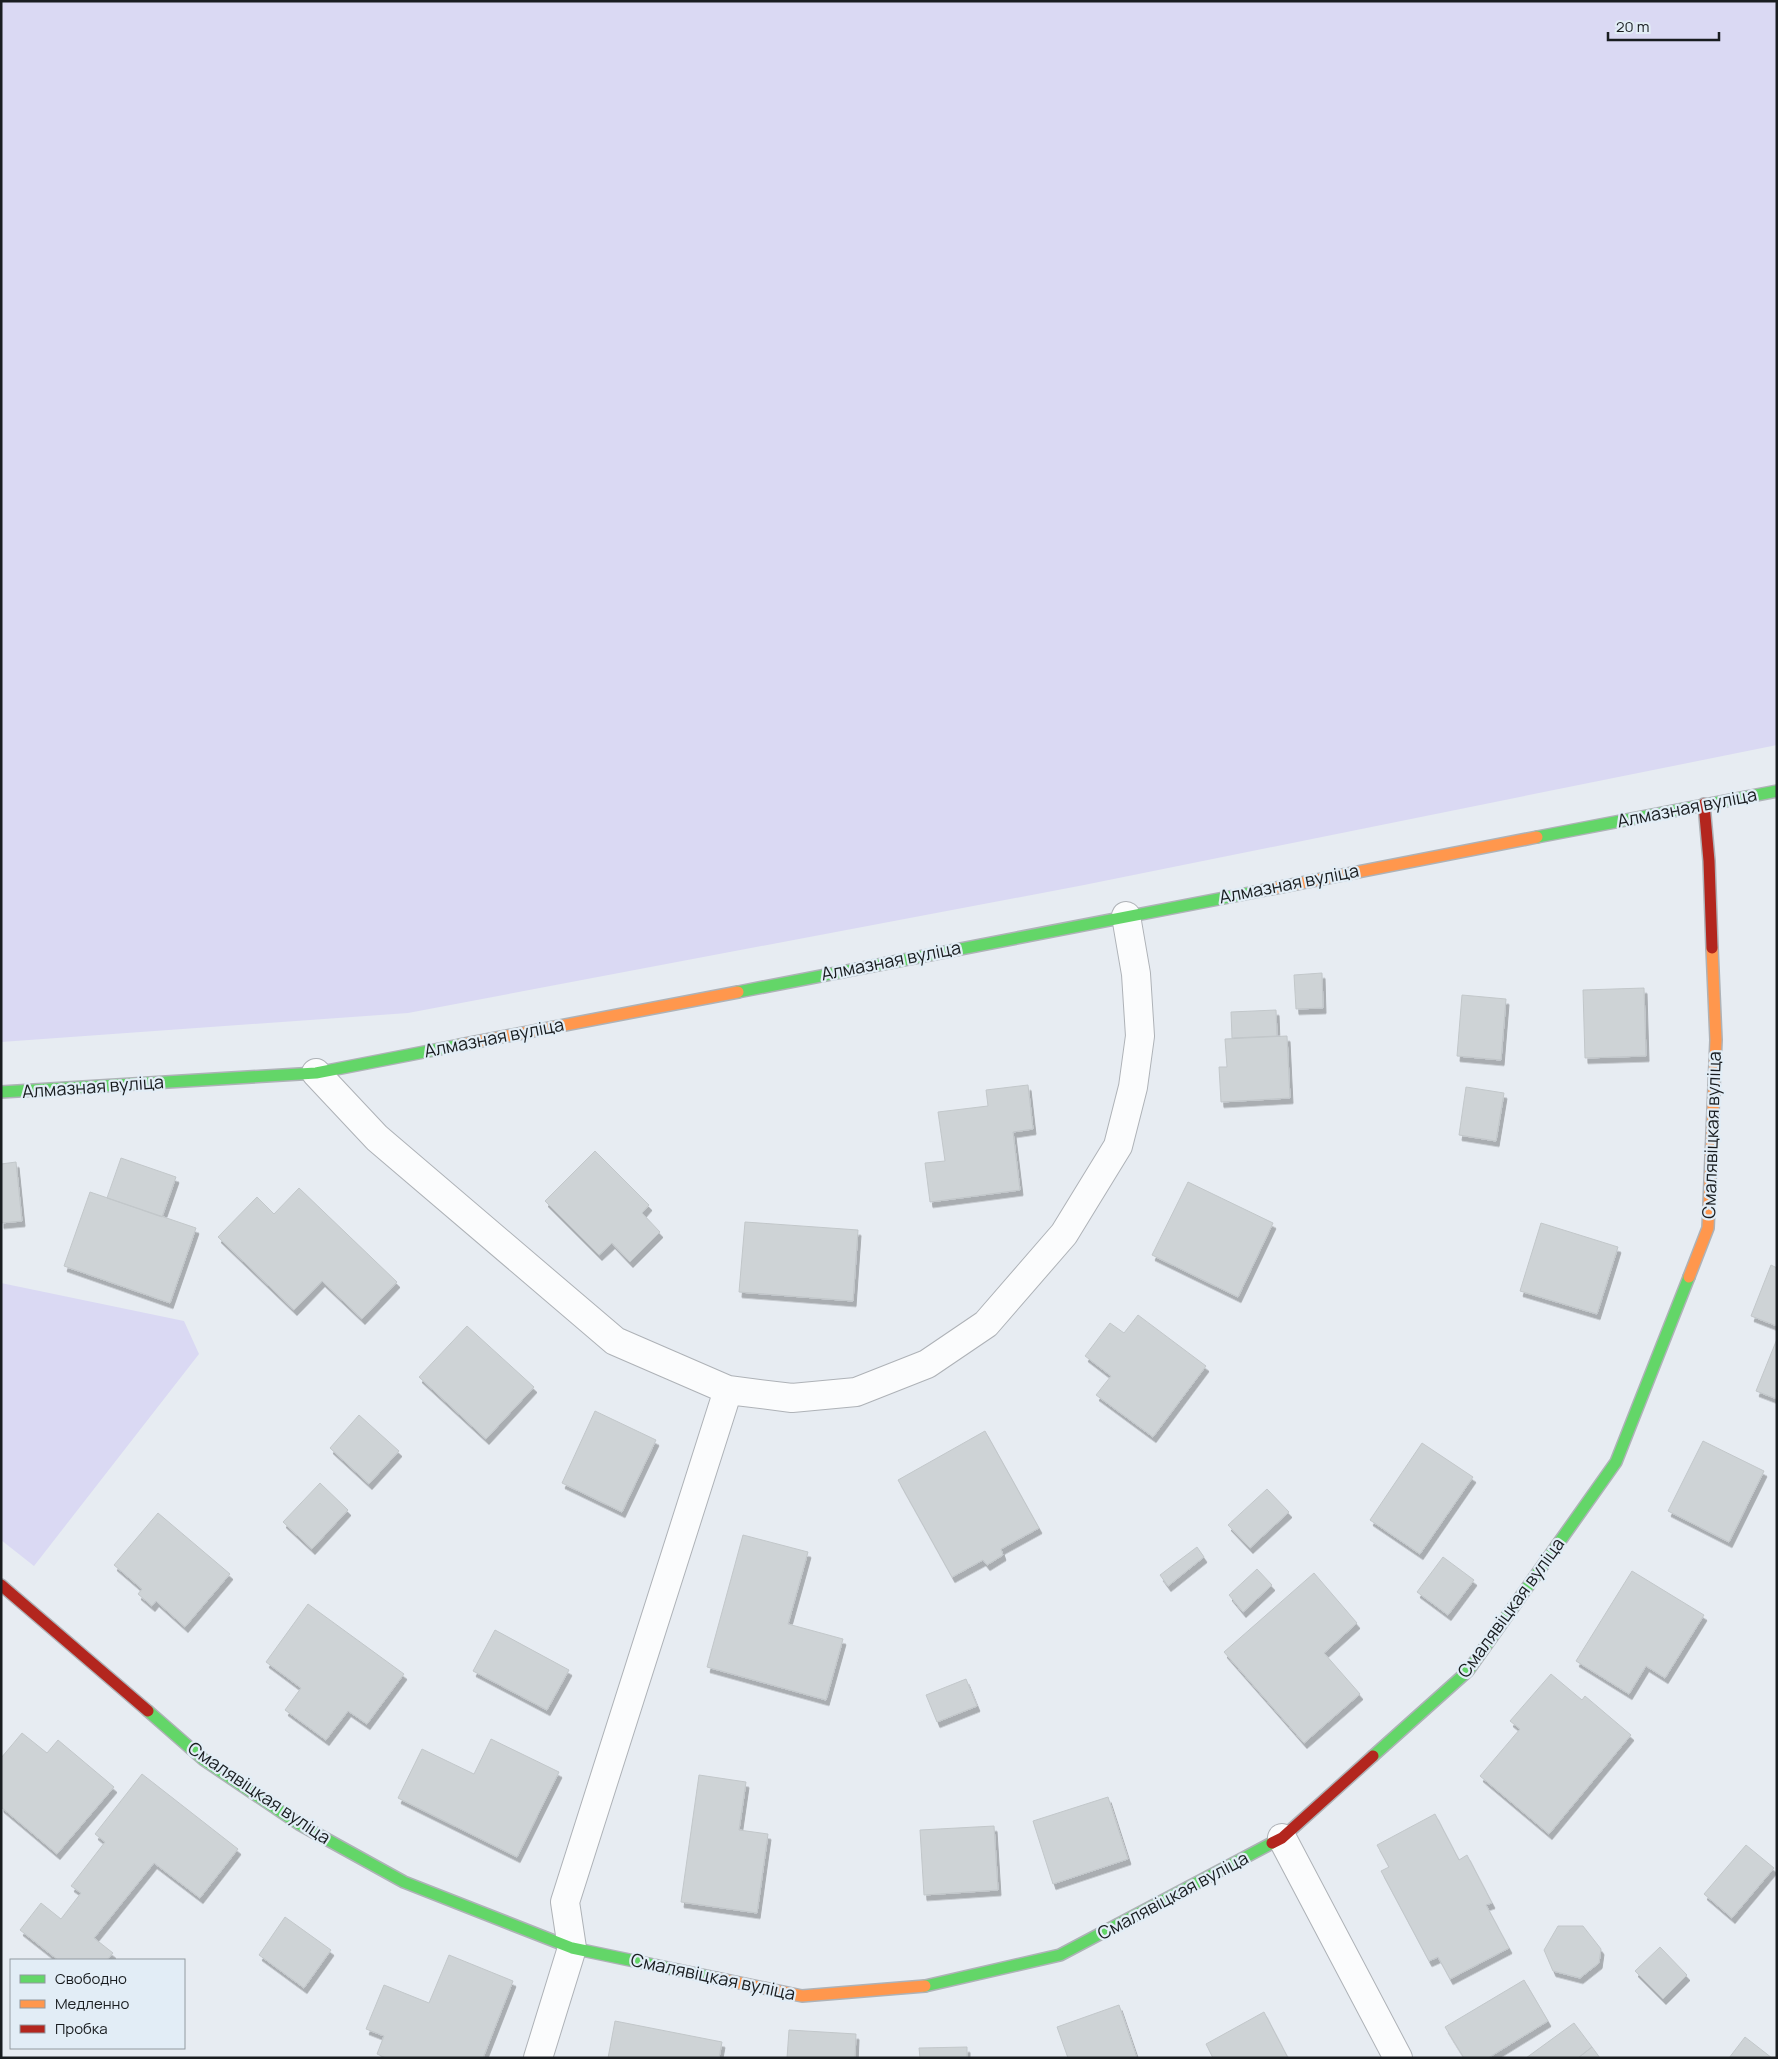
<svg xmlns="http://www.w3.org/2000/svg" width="1778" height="2059" font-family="Manrope,sans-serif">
  <defs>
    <filter id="shadow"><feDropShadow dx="3" dy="5.5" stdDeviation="0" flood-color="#0004"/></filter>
  </defs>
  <rect width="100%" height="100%" fill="#e7ecf2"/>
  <!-- green -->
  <path fill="#dad9f3" d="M 1,1 L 1777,1 L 1777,745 L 1084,885 L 408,1013 L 1,1042 Z
    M 1,1283 L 184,1321 L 199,1354 L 34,1566 L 1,1540 Z"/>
  <!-- building -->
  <path fill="#ced3d6" stroke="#c2c7ca" filter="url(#shadow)" d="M 1322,973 L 1323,1008 L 1296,1009 L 1294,975 Z
    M 1644,988 L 1646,1056 L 1585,1058 L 1583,990 Z
    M 1462,995 L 1506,999 L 1501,1060 L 1457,1056 Z
    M 1276,1010 L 1277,1036 L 1232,1038 L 1231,1012 Z
    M 1287,1036 L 1290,1098 L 1221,1102 L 1219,1067 L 1227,1067 L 1225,1039 Z
    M 1028,1085 L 1033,1129 L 1013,1132 L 1020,1190 L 930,1202 L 925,1163 L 945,1161 L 938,1112 L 988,1106 L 986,1090 Z
    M 1466,1087 L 1504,1093 L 1496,1141 L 1459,1135 Z
    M 595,1151 L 649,1205 L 642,1213 L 660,1232 L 630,1262 L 612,1243 L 599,1255 L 545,1201 Z
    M 121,1158 L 176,1177 L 162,1217 L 107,1198 Z
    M 16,1162 L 22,1221 L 1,1223 L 1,1164 Z
    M 1188,1182 L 1273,1223 L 1238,1297 L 1152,1255 Z
    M 299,1188 L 397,1282 L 362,1319 L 322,1281 L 294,1310 L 218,1237 L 257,1197 L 274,1214 Z
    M 90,1192 L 196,1228 L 170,1303 L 64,1266 Z
    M 745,1222 L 858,1230 L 853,1301 L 739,1292 Z
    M 1541,1223 L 1618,1247 L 1597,1314 L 1520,1291 Z
    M 1771,1265 L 1777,1268 L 1777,1326 L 1751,1316 Z
    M 1138,1315 L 1206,1366 L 1153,1437 L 1096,1395 L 1111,1376 L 1085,1356 L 1110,1323 L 1124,1333 Z
    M 467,1326 L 534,1387 L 486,1439 L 419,1377 Z
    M 1777,1339 L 1777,1399 L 1756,1391 Z
    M 595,1411 L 656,1440 L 622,1512 L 562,1483 Z
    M 359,1415 L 399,1451 L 369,1484 L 330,1448 Z
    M 985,1431 L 1039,1528 L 1001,1549 L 1003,1555 L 987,1565 L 983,1560 L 952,1577 L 898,1480 Z
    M 1703,1441 L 1764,1471 L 1729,1542 L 1668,1511 Z
    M 1422,1443 L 1473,1477 L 1420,1554 L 1370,1520 Z
    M 320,1483 L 348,1510 L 312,1549 L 283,1522 Z
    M 1267,1489 L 1289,1512 L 1250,1548 L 1228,1525 Z
    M 158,1513 L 230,1574 L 185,1627 L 156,1601 L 152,1606 L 138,1594 L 142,1589 L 114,1565 Z
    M 743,1535 L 808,1552 L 788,1624 L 843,1639 L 826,1700 L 707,1667 Z
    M 1197,1547 L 1204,1557 L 1168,1586 L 1160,1575 Z
    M 1443,1557 L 1474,1580 L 1448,1615 L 1417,1592 Z
    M 1257,1569 L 1272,1585 L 1243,1612 L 1229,1595 Z
    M 1632,1571 L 1704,1615 L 1665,1678 L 1646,1666 L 1629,1694 L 1576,1661 Z
    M 1314,1573 L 1357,1623 L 1324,1653 L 1360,1694 L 1304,1743 L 1224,1652 Z
    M 308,1604 L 404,1674 L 367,1724 L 348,1711 L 326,1740 L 285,1710 L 301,1688 L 266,1662 Z
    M 495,1630 L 569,1670 L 547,1710 L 473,1671 Z
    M 1551,1674 L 1582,1700 L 1585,1696 L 1631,1735 L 1549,1834 L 1480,1776 L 1520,1729 L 1510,1721 Z
    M 966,1679 L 977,1706 L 937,1722 L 926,1695 Z
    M 22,1733 L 47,1753 L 58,1740 L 114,1787 L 57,1854 L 1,1807 L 1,1758 Z
    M 491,1739 L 559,1772 L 517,1857 L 398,1798 L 422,1749 L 474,1774 Z
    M 142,1774 L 238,1849 L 200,1898 L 154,1863 L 94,1938 L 113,1953 L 107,1960 L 58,1960 L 20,1930 L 41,1903 L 61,1919 L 81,1893 L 71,1886 L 105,1842 L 95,1834 Z
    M 699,1775 L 746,1782 L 739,1830 L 768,1834 L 757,1913 L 681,1902 Z
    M 1108,1797 L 1128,1859 L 1053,1884 L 1033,1821 Z
    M 1435,1814 L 1459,1860 L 1467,1855 L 1492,1903 L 1486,1905 L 1509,1948 L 1450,1979 L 1438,1957 L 1429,1961 L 1381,1871 L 1389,1867 L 1377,1845 Z
    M 994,1826 L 998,1890 L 924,1895 L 920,1830 Z
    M 1746,1845 L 1774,1868 L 1732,1918 L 1704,1894 Z
    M 285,1917 L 331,1950 L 304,1988 L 259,1955 Z
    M 1558,1926 L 1583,1926 L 1601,1949 L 1599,1963 L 1580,1978 L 1553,1971 L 1544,1950 Z
    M 1660,1947 L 1687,1975 L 1663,1999 L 1635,1971 Z
    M 449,1955 L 513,1981 L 483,2058 L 386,2058 L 377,2054 L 384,2036 L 366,2029 L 384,1985 L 429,2003 Z
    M 1524,1980 L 1548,2021 L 1488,2058 L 1464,2058 L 1445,2027 Z
    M 1119,2005 L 1137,2058 L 1068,2058 L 1057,2027 Z
    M 1264,2012 L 1288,2058 L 1213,2058 L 1206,2044 Z
    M 615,2021 L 722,2042 L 719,2058 L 608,2058 Z
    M 1574,2023 L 1592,2047 L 1578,2058 L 1526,2058 Z
    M 789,2030 L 856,2034 L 855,2058 L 787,2058 Z
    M 1745,2037 L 1772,2058 L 1729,2058 Z
    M 967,2047 L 967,2058 L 920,2058 L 919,2048 Z
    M 1592,2047 L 1600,2058 L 1578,2058 Z"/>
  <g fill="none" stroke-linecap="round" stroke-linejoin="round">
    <!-- street casing -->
    <g stroke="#aeb2b7" stroke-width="30">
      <path id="street" d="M 316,1073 L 377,1138 L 615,1341 L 728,1390 L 792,1398 L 856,1392 L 927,1364 L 986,1324 L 1064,1234 L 1118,1146 L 1133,1087 L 1140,1036 L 1136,974 L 1126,916
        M 1282,1838 L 1398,2058
        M 538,2058 L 572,1948 L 565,1902 L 728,1390"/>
    </g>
    <!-- fast casing -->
    <g stroke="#aeb2b7" stroke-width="14">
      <path id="fast" d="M 1537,837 L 1777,791
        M 738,992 L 1255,892
        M 1,1092 L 316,1073 L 460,1045
        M 148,1711 L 204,1760 L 299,1824 L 404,1882 L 572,1948 L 716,1978
        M 1373,1756 L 1468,1671 L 1616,1462 L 1689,1277
        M 925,1986 L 1060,1955 L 1272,1843"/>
    </g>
    <!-- slow casing -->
    <g stroke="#aeb2b7" stroke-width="14">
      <path id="slow" d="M 1255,892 L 1537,837
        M 460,1045 L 738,992
        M 1689,1277 L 1708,1228 L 1716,1040 L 1712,948
        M 716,1978 L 802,1996 L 925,1986"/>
    </g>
    <!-- jam casing -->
    <g stroke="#aeb2b7" stroke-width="14">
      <path id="jam" d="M 1704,804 L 1709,861 L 1712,948
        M 1,1585 L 148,1711
        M 1272,1843 L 1282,1838 L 1373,1756"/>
    </g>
    <!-- street -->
    <use href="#street" stroke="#fbfcfd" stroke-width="28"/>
    <!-- fast -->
    <use href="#fast" stroke="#63d668" stroke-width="11"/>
    <!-- slow -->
    <use href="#slow" stroke="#ff974d" stroke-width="11"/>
    <!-- jam -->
    <use href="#jam" stroke="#b3261e" stroke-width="11"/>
  </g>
  <g text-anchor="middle" stroke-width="4.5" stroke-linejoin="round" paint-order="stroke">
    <!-- street labels -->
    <g font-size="18" fill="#191d20" stroke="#e2edf6">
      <text transform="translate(1687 808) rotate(-11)" y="6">Алмазная вуліца</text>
      <text transform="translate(1289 884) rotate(-11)" y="6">Алмазная вуліца</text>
      <text transform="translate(891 961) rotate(-11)" y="6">Алмазная вуліца</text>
      <text transform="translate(494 1038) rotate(-11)" y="6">Алмазная вуліца</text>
      <text transform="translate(93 1087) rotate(-4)" y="6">Алмазная вуліца</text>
      <text transform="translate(1712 1135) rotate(-88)" y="6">Смалявіцкая вуліца</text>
      <text transform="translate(1511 1608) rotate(-54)" y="6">Смалявіцкая вуліца</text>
      <text transform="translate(259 1793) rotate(34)" y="6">Смалявіцкая вуліца</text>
      <text transform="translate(1173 1896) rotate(-28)" y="6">Смалявіцкая вуліца</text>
      <text transform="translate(713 1977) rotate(12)" y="6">Смалявіцкая вуліца</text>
    </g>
  </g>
  <!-- border -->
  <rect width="1778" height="2059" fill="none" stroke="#191d20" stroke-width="5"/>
  <!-- legend -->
  <rect x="10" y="1959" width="175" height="90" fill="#e2edf6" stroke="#929aa0"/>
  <rect x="20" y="1975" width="25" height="8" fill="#63d668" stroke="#929aa0"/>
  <text x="55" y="1984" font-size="15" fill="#191d20">Свободно</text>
  <rect x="20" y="2000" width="25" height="8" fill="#ff974d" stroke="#929aa0"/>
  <text x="55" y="2009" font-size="15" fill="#191d20">Медленно</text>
  <rect x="20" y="2025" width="25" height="8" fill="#b3261e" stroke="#929aa0"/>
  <text x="55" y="2034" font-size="15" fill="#191d20">Пробка</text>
  <!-- scale -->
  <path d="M1608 32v8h111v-8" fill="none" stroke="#191d20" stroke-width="2.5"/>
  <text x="1616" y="32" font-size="15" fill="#191d20" stroke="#e2edf6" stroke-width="4" paint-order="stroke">20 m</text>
</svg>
